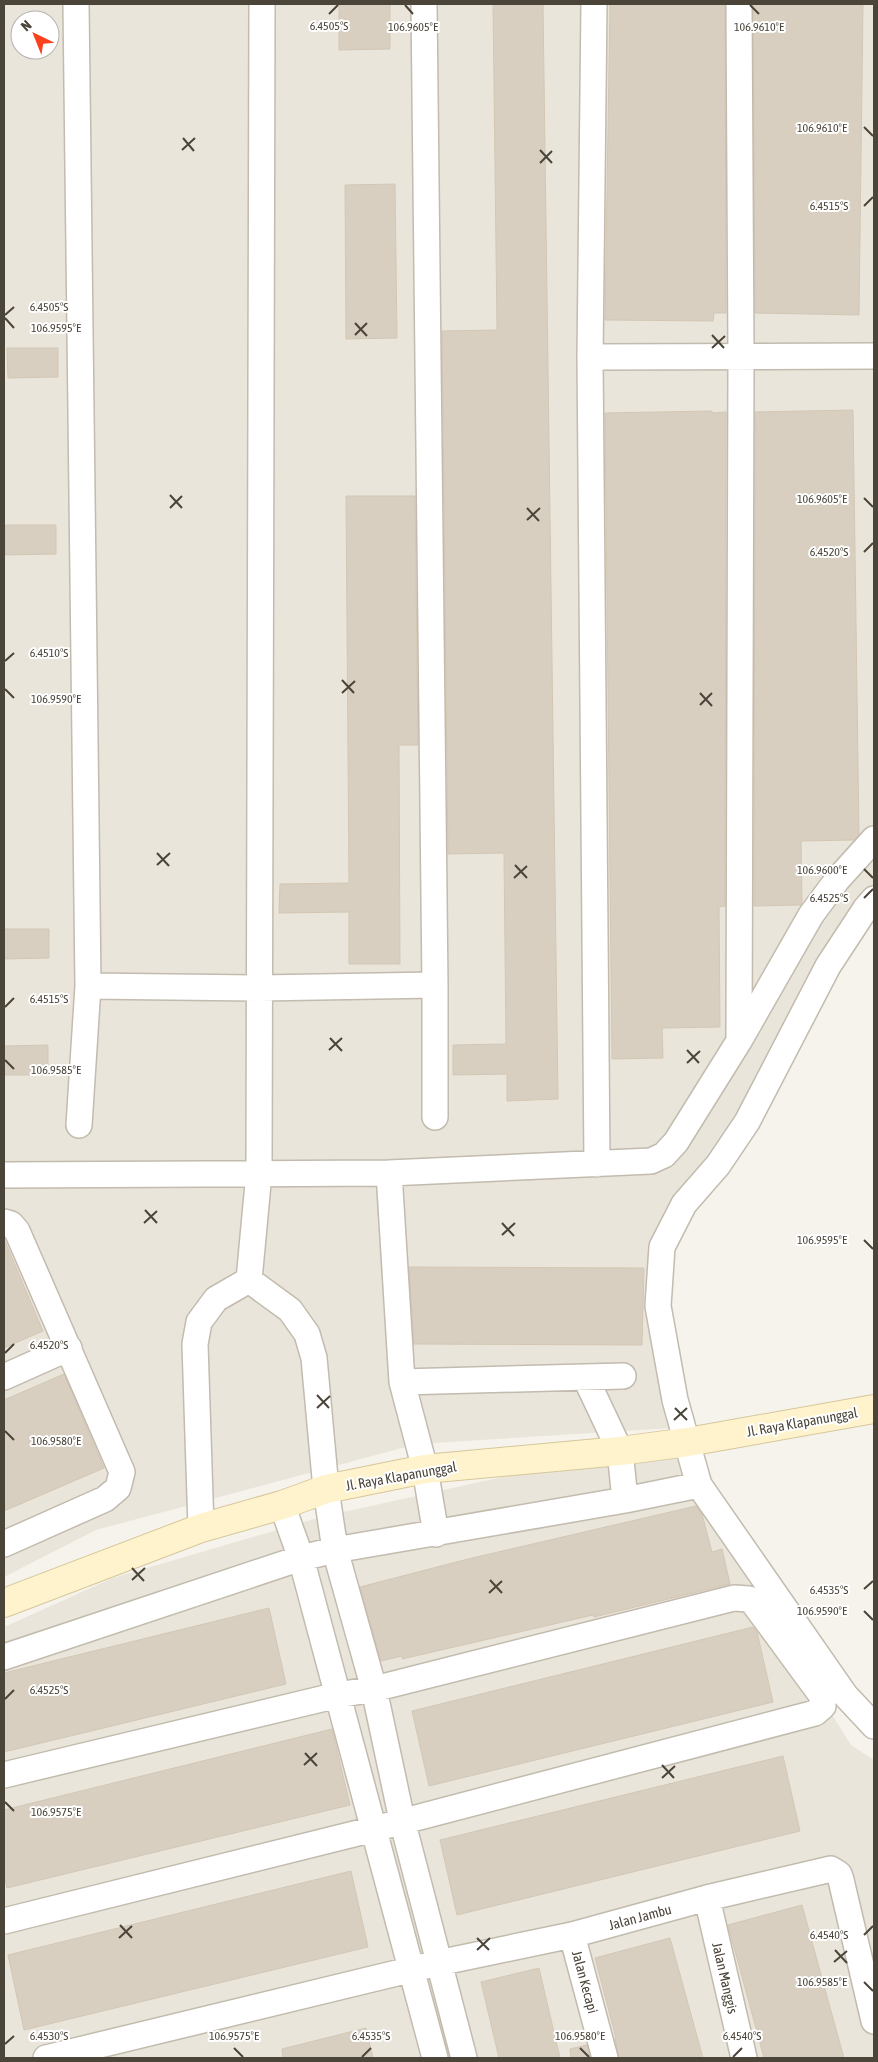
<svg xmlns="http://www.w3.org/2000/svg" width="878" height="2062" font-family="'Asap Condensed',sans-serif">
  <rect width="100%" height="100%" fill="#f6f3ec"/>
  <!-- residential -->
  <path fill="#eae5da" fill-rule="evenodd" d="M 4,4 L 874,4 L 874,888 L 847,911 L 766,1111 L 670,1234 L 672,1428 L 417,1444 L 96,1530 L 4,1577 ZM 20,20 L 50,20 L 50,50 L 20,50 Z
    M 703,1455 L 755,1592 L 851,1745 L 874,1760 L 874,2058 L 4,2058 L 4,1627 L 113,1578 L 321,1517 L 525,1472 Z"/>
  <!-- building -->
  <path fill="#d8cfc1" stroke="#d3c7b4" d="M 339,4 L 390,4 L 390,49 L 339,50 Z
    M 493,4 L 543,4 L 558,1099 L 507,1101 L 507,1074 L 453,1075 L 453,1045 L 506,1044 L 504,853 L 448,854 L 442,331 L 497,330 Z
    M 610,4 L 725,4 L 726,313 L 714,313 L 713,321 L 605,320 Z
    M 753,4 L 863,4 L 859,315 L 755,313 Z
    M 395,184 L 397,338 L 346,339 L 345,185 Z
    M 7,348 L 58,348 L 58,377 L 8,378 Z
    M 853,410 L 859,834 L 854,840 L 801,841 L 802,903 L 801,905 L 754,906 L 755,412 Z
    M 712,411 L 712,413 L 726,412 L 725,906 L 719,907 L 720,1027 L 662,1028 L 663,1058 L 612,1059 L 605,413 Z
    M 346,496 L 415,496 L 418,745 L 399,745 L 400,964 L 349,964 L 349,912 L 279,913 L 280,884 L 349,883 Z
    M 5,525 L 56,525 L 56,554 L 5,555 Z
    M 4,929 L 49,929 L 49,958 L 4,959 Z
    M 48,1045 L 48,1075 L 4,1075 L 4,1046 Z
    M 4,1239 L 43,1331 L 4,1348 Z
    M 409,1267 L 644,1268 L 642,1345 L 414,1344 Z
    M 64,1374 L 104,1468 L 4,1511 L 4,1400 Z
    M 696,1506 L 702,1514 L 712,1552 L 722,1549 L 730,1584 L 594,1617 L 593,1615 L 402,1659 L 402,1656 L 381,1661 L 360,1587 L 468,1559 Z
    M 269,1608 L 286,1684 L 4,1752 L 4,1673 Z
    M 753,1627 L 757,1632 L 773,1702 L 429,1786 L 412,1711 Z
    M 332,1729 L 350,1805 L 7,1888 L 4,1875 L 4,1810 Z
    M 783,1756 L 800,1831 L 457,1915 L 440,1840 Z
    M 351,1871 L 368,1947 L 24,2030 L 8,1955 Z
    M 802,1905 L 823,1982 L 844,2058 L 764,2058 L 728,1925 Z
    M 670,1938 L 703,2058 L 619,2058 L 615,2038 L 616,2038 L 595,1958 Z
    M 539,1968 L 560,2058 L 499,2058 L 481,1982 Z
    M 366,2028 L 373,2058 L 283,2058 L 282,2049 Z
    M 587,2045 L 590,2058 L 571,2058 L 570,2049 Z"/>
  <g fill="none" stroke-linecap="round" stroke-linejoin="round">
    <!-- street casing -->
    <g stroke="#c2bbae" stroke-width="28">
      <path id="street" d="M 76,4 L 88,986 L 79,1125
        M 424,4 L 435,985 L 435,1117
        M 594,4 L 590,357 L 597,1164
        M 739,4 L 741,357 L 739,1039
        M 590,357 L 874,356
        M 874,899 L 866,908 L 828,966 L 747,1122 L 718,1165 L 684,1204 L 662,1247 L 658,1306 L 675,1400 L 699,1485 L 845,1695 L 874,1726
        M 88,986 L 260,988 L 435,985
        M 389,1173 L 402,1382 L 425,1469 L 436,1534
        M 4,1175 L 389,1173 L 651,1161 L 664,1155 L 676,1142 L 739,1041 L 811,915 L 837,880 L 874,839
        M 4,1222 L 11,1224 L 17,1231 L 122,1472 L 118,1488 L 105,1499 L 4,1544
        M 249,1280 L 259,1173 L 262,4
        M 249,1280 L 290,1310 L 307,1334 L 314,1358 L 326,1489 L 335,1550 L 374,1689 L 402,1820 L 464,2058
        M 4,1377 L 69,1348
        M 586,1379 L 620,1451 L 625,1500
        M 402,1382 L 623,1376
        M 282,1505 L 301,1558 L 435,2058
        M 201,1528 L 195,1344 L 199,1322 L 216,1299 L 249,1280
        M 4,1657 L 301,1558 L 335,1550 L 625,1500 L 699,1485
        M 4,1775 L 338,1695 L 374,1689 L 734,1598 L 749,1599 L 755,1605 L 822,1696 L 823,1706 L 815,1713 L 374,1829 L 4,1921
        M 707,1898 L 744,2058
        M 572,1935 L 605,2058
        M 46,2058 L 438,1963 L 572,1935 L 707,1898 L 831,1869 L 839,1874 L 841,1880 L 874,2021"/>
    </g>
    <!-- secondary casing -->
    <g stroke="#d6c79b" stroke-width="30">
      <path id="secondary" d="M 4,1603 L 201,1528 L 282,1505 L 326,1489 L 425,1469 L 620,1451 L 688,1442 L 874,1409"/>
    </g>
    <!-- street -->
    <use href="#street" stroke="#fff" stroke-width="25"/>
    <!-- secondary -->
    <use href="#secondary" stroke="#fff3cd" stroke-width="28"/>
  </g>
  <!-- ticks -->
  <path fill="none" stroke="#4b4439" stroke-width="2" d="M 405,5 L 413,14M 750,5 L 759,14M 329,14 L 338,5M 864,127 L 873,136M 183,138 L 194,151M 182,150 L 195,138M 540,150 L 552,163M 540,163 L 552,151M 864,206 L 873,197M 5,315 L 14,307M 5,318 L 14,328M 355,323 L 367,336M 355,335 L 367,323M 712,335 L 724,348M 712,348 L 725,336M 170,495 L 182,508M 864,498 L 873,507M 170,508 L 182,496M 527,508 L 539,521M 527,520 L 540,508M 864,552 L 873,543M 5,661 L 14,653M 342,680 L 354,693M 5,689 L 14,698M 342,693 L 355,681M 700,693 L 712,706M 700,705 L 712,693M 157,853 L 169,866M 157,865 L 170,853M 515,865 L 527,878M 864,869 L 873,878M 514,878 L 527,866M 864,898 L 873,889M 5,1007 L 14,998M 330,1038 L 342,1051M 329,1050 L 342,1038M 687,1050 L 699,1063M 5,1060 L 14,1069M 687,1063 L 700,1051M 145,1210 L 157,1223M 144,1223 L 157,1211M 502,1223 L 514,1236M 502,1235 L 515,1223M 864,1240 L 873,1249M 5,1353 L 14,1344M 317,1395 L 329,1408M 317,1408 L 330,1396M 675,1408 L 687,1420M 674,1420 L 687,1408M 5,1431 L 14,1440M 132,1568 L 144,1581M 132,1580 L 145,1568M 490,1580 L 502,1593M 864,1589 L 873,1581M 489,1593 L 502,1581M 864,1611 L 873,1620M 5,1699 L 14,1690M 305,1753 L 317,1766M 304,1765 L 317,1753M 662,1765 L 674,1778M 662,1778 L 675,1766M 5,1802 L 14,1811M 120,1925 L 132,1938M 864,1935 L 873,1926M 119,1938 L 132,1926M 477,1938 L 489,1950M 477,1950 L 490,1938M 835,1950 L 847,1963M 834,1962 L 847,1951M 864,1982 L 873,1991M 5,2044 L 14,2036M 234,2048 L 243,2057M 580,2048 L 589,2057M 362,2057 L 371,2048M 733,2057 L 742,2048"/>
  <g text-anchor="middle" stroke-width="4" stroke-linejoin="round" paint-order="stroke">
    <!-- street labels -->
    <g font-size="14" fill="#4b4439" stroke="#fff">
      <text transform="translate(802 1422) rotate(-10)" y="5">Jl. Raya Klapanunggal</text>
      <text transform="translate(401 1476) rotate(-10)" y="5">Jl. Raya Klapanunggal</text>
      <text transform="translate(640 1917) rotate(-15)" y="5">Jalan Jambu</text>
      <text transform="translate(725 1978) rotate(77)" y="5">Jalan Manggis</text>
      <text transform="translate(585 1982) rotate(75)" y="5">Jalan Kecapi</text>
    </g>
  </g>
  <g font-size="12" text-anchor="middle" fill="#4b4439" stroke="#fff" stroke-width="4" stroke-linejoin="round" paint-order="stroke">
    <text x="329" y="30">6.4505°S</text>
    <text x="413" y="31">106.9605°E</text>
    <text x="759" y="31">106.9610°E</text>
    <text x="822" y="132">106.9610°E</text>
    <text x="829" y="210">6.4515°S</text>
    <text x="49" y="311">6.4505°S</text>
    <text x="56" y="332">106.9595°E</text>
    <text x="822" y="503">106.9605°E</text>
    <text x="829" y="556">6.4520°S</text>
    <text x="49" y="657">6.4510°S</text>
    <text x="56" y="703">106.9590°E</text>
    <text x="822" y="874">106.9600°E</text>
    <text x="829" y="902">6.4525°S</text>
    <text x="49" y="1003">6.4515°S</text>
    <text x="56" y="1074">106.9585°E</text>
    <text x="822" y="1244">106.9595°E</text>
    <text x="49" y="1349">6.4520°S</text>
    <text x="56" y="1445">106.9580°E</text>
    <text x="829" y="1594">6.4535°S</text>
    <text x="822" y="1615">106.9590°E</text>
    <text x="49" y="1694">6.4525°S</text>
    <text x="56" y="1816">106.9575°E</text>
    <text x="829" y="1939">6.4540°S</text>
    <text x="822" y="1986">106.9585°E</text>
    <text x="234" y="2040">106.9575°E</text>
    <text x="580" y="2040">106.9580°E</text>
    <text x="49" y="2040">6.4530°S</text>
    <text x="371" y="2040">6.4535°S</text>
    <text x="742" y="2040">6.4540°S</text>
  </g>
  <!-- border -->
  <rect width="878" height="2062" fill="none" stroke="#4b4439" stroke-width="10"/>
  <!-- north arrow -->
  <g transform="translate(35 35) rotate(317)"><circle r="24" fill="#ffffff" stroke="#b7b4b0"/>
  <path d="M0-4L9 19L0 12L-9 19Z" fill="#fc3f1d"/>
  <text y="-8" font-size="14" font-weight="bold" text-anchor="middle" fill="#4b4439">N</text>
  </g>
</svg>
